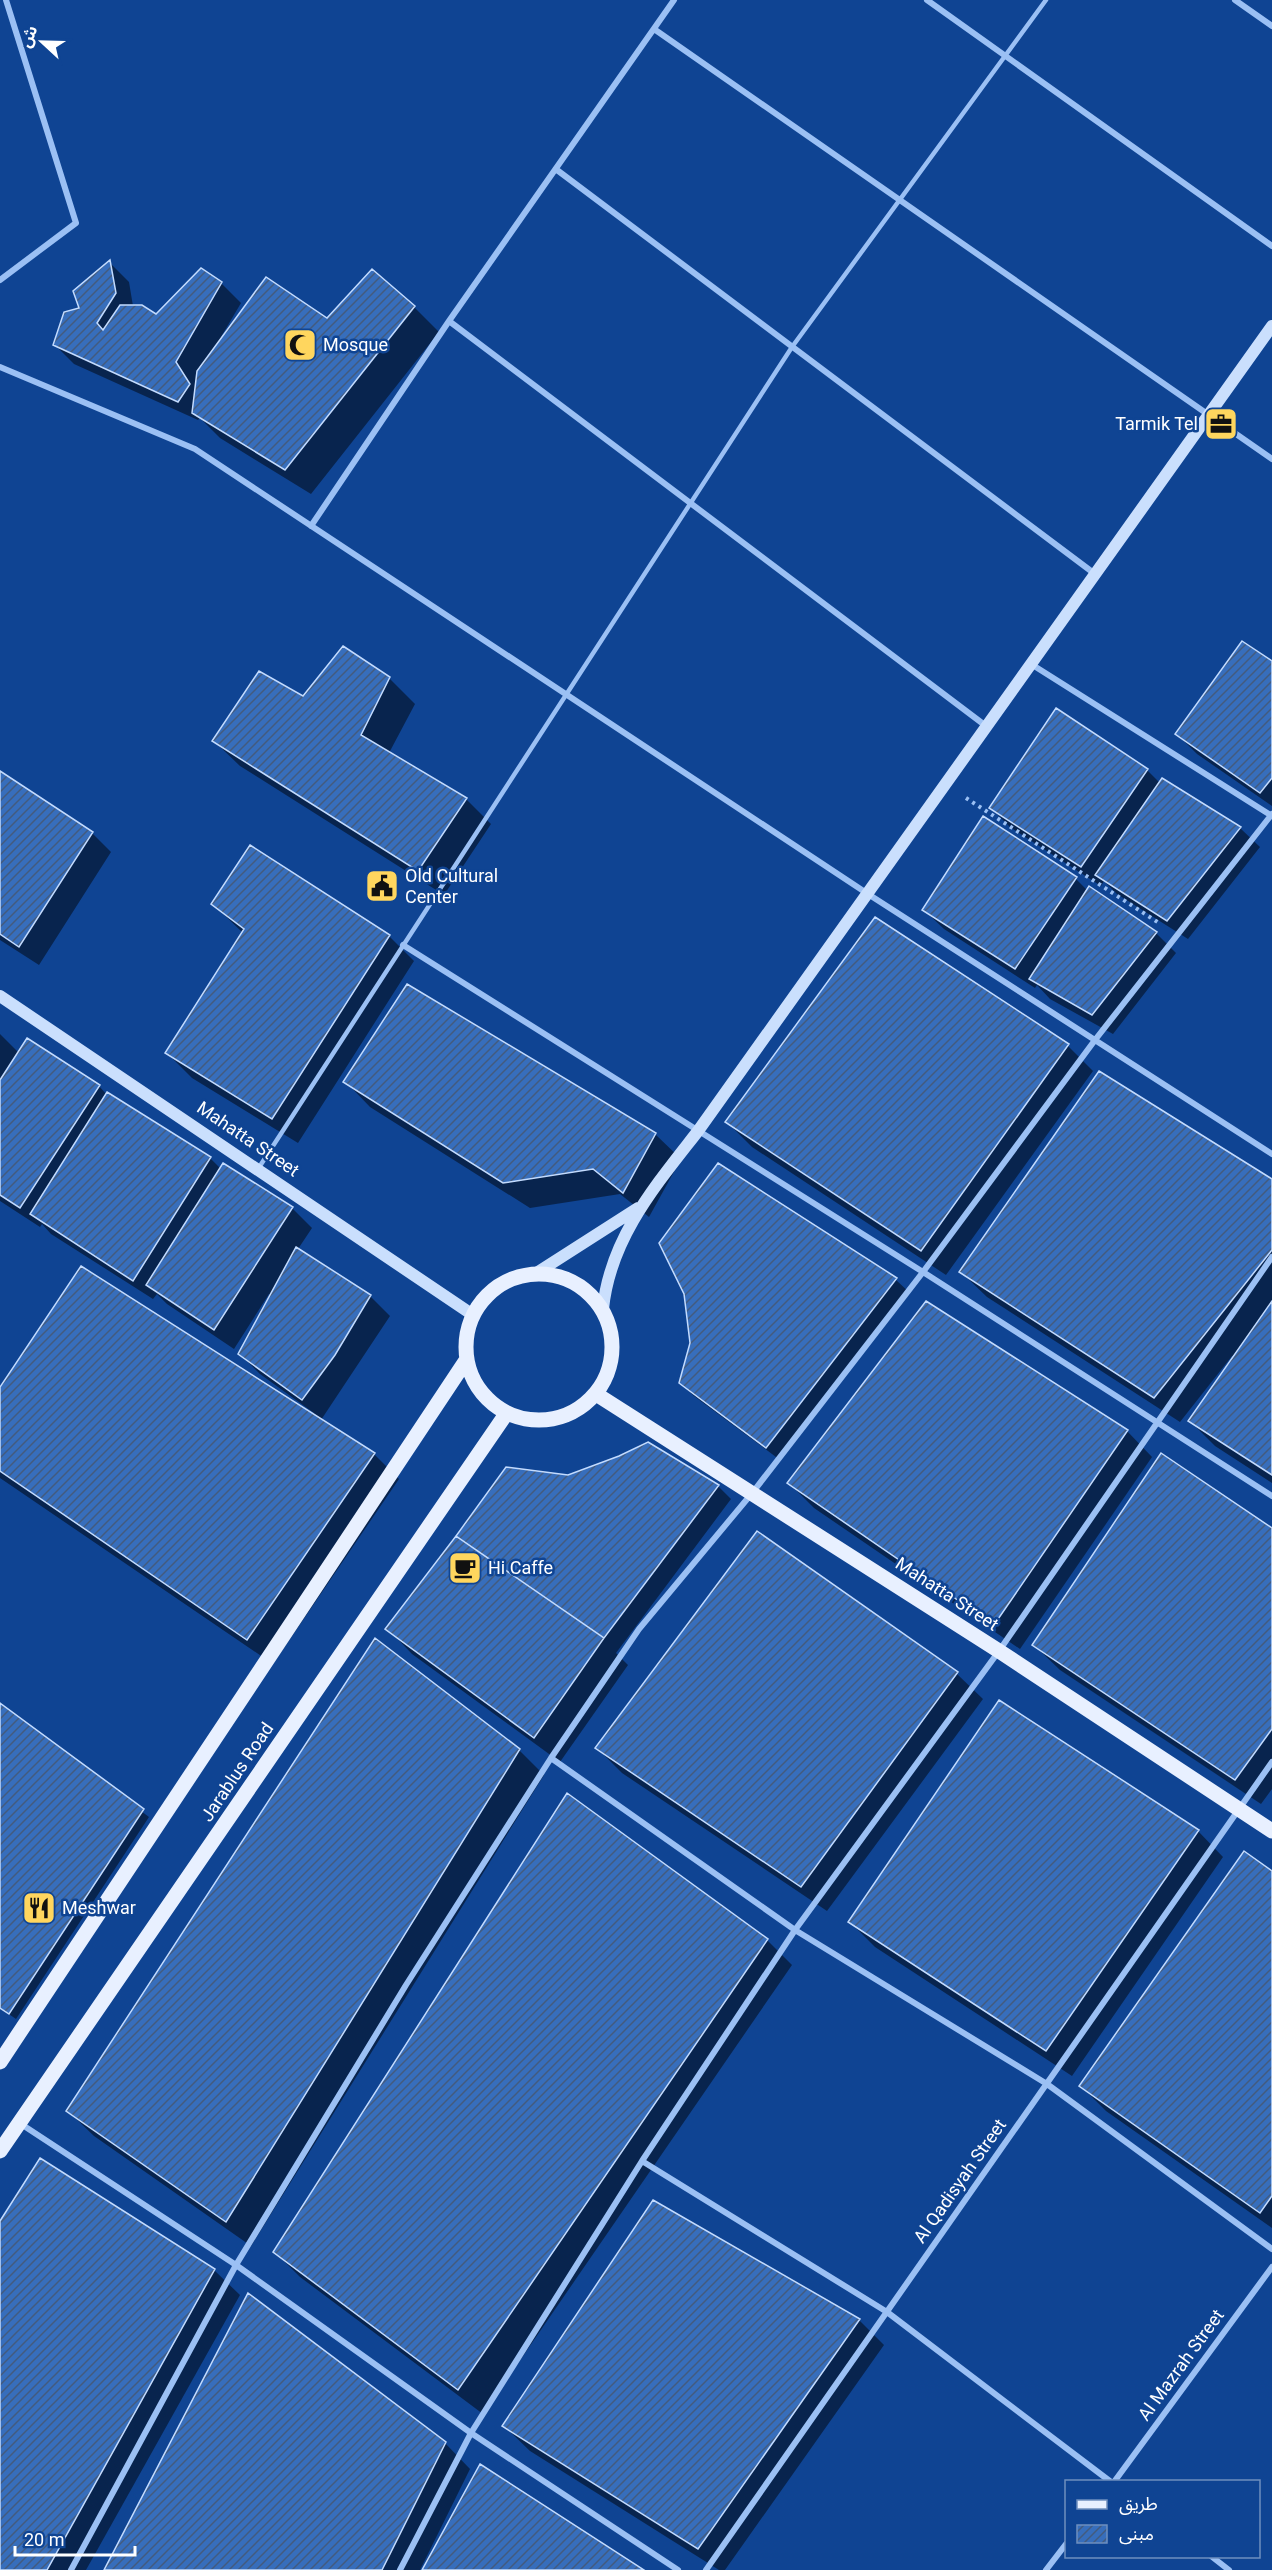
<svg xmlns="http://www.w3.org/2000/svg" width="1272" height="2570" font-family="Roboto,'Noto Sans Arabic',sans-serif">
  <defs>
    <pattern id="building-hatch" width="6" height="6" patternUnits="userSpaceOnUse" patternTransform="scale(1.5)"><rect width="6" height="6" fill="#376ebc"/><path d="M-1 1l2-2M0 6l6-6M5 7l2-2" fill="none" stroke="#435b7e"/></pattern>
  </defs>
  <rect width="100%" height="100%" fill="#0f4493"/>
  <!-- shadow -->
  <path fill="#0007" d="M 110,263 L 129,282 L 133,306 L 156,316 L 221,283 L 241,303 L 221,337 L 223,338 L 414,307 L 439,332 L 311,494 L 220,438 L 200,418 L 198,420 L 74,364 L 54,344 L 81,308 Z
    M 343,648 L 389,678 L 415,704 L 389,753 L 466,799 L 491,824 L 444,895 L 240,766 L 214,741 L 303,698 Z
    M 1272,663 L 1272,806 L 1197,754 L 1177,734 Z
    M 1056,710 L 1147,770 L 1160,783 L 1240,828 L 1260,847 L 1188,939 L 1117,894 L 1104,881 L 1101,886 L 1010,827 L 990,807 Z
    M 0,773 L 92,833 L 111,852 L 39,965 L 0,940 Z
    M 983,818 L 1076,879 L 1088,891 L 1090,888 L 1156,933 L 1176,953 L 1113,1034 L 1050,999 L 1037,985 L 1035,988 L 944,929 L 924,910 Z
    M 213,904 L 389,936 L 414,961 L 298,1143 L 192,1078 L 167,1053 L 243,933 Z
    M 0,1034 L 19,1053 L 99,1086 L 107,1095 L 210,1158 L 221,1169 L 223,1165 L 292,1208 L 312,1228 L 298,1249 L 370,1296 L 390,1316 L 321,1420 L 374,1454 L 399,1479 L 273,1664 L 0,1478 L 0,1389 L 313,1415 L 314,1413 L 260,1374 L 240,1354 L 271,1295 L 269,1294 L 234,1349 L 167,1304 L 157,1294 L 153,1299 L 51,1234 L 42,1224 L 40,1227 L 0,1201 Z
    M 1068,1046 L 1093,1071 L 946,1275 L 752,1147 L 727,1122 Z
    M 345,1081 L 655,1134 L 681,1159 L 649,1217 L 620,1194 L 530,1208 L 370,1107 Z
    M 718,1165 L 896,1280 L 910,1293 L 780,1460 L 694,1396 L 681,1383 L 691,1343 Z
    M 1272,1181 L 1272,1483 L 1215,1446 L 1190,1421 L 1234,1358 L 1232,1356 L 1180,1422 L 987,1297 L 961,1272 Z
    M 927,1303 L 1127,1431 L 1152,1457 L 1020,1649 L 814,1508 L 789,1483 Z
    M 569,1476 L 718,1486 L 731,1499 L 616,1653 L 628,1665 L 560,1762 L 412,1654 L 387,1628 Z
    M 1272,1529 L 1272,1789 L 1261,1804 L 1060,1670 L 1034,1645 Z
    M 757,1533 L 957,1674 L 983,1699 L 827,1911 L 622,1773 L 597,1748 Z
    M 0,1705 L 149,1817 L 16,2019 L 0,2008 Z
    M 519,1750 L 544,1775 L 251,2246 L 94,2136 L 68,2111 Z
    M 1198,1831 L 1223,1857 L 1072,2076 L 875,1947 L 850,1922 Z
    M 1272,1873 L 1272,2228 L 1106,2111 L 1081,2086 Z
    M 767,1940 L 792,1965 L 483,2414 L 300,2277 L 275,2252 Z
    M 0,2224 L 214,2270 L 240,2295 L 86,2570 L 0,2570 Z
    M 859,2320 L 884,2345 L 725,2570 L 719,2570 L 530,2451 L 504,2426 Z
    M 445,2443 L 470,2469 L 420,2570 L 106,2570 Z"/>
  <!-- building -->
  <path fill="url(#building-hatch)" stroke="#c3dbfe" stroke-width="1.5" d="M 110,260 L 116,293 L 97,323 L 103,330 L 120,305 L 142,305 L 156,314 L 201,268 L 222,282 L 176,362 L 190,384 L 178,402 L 53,345 L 64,312 L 79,308 L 73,291 Z
    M 372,269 L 415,306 L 285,470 L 192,413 L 197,371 L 266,277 L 327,318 Z
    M 1242,641 L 1272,661 L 1272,778 L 1260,793 L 1175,734 Z
    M 343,646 L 390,677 L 361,735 L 467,798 L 418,871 L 212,741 L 259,671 L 303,696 Z
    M 1056,708 L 1148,769 L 1081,867 L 989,808 Z
    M 0,771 L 93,832 L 19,947 L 0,934 Z
    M 1162,778 L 1241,827 L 1167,921 L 1095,875 Z
    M 983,816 L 1077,877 L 1015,969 L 922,910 Z
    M 250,845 L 390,935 L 272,1119 L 165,1053 L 244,929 L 211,904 Z
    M 1089,886 L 1157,932 L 1092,1015 L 1029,979 Z
    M 875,917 L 1069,1044 L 921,1251 L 725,1122 Z
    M 407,984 L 656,1133 L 623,1193 L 593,1169 L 503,1183 L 343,1082 Z
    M 27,1038 L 100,1085 L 20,1208 L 0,1195 L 0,1080 Z
    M 1099,1071 L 1272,1179 L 1272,1250 L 1154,1398 L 959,1272 Z
    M 107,1092 L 211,1157 L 133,1281 L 30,1214 Z
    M 223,1163 L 293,1207 L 214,1330 L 146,1285 Z
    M 718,1163 L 897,1278 L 766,1448 L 679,1383 L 690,1343 L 684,1294 L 659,1243 Z
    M 296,1247 L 371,1295 L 335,1355 L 302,1400 L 238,1354 Z
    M 81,1266 L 375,1453 L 247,1640 L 0,1471 L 0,1387 Z
    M 926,1301 L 1128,1430 L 994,1625 L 787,1483 Z
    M 1272,1301 L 1272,1475 L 1188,1421 Z
    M 648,1442 L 719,1485 L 604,1638 L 456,1536 L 506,1467 L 568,1475 L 619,1456 Z
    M 1161,1453 L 1272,1528 L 1272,1729 L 1235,1780 L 1032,1645 Z
    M 757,1531 L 958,1672 L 801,1887 L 595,1748 Z
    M 456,1536 L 604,1638 L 534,1738 L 385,1629 Z
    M 375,1638 L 520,1749 L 226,2222 L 66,2111 Z
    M 999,1700 L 1199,1830 L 1046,2051 L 848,1922 Z
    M 0,1703 L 144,1809 L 9,2014 L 0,2008 Z
    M 567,1793 L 768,1939 L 458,2390 L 273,2252 Z
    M 1244,1851 L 1272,1871 L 1272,2196 L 1260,2213 L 1079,2086 Z
    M 40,2158 L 215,2269 L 47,2570 L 0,2570 L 0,2221 Z
    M 653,2200 L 860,2319 L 698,2549 L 502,2426 Z
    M 248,2293 L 446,2442 L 382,2570 L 104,2570 Z
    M 480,2464 L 644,2570 L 422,2570 Z"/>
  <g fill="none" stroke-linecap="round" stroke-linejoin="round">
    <!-- path -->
    <path stroke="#9bc0f4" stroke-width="4" stroke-dasharray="3 4.5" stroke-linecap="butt" d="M 966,798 L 1159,923"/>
    <!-- service -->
    <path stroke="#9bc0f4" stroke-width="4.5" d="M 258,1169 L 792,347 L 1046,0"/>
    <!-- minor -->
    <path stroke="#9bc0f4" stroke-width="6" d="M 927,0 L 1272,246
      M 1235,0 L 1272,26
      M 654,29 L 1272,459
      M 557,170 L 1095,574
      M 0,280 L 76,223 L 6,0
      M 449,321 L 986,726
      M 0,367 L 195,449 L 868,894 L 1272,1154
      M 311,526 L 449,321 L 674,0
      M 1031,664 L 1272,816
      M 403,945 L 923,1272 L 1272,1496
      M 551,1758 L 795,1930 L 1047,2084 L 1272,2249
      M 21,2124 L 236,2265 L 471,2433 L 678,2570
      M 642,2161 L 887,2312 L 1111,2482
      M 1114,2482 L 1272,2267
      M 1211,2556 L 1229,2570
      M 71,2570 L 236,2265 L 406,1985 L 551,1758 L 639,1629 L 753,1492 L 923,1272 L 1095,1040 L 1272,814
      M 400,2570 L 471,2433 L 642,2161 L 795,1930 L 999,1651 L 1272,1257
      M 706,2570 L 1272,1762
      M 1046,2570 L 1066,2544"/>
    <!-- secondary -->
    <path stroke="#cadffd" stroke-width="12" d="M 0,996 L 473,1315
      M 538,1272 L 638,1208
      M 603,1309 C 610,1238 656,1185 698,1131 L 1272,326"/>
    <!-- primary -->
    <path stroke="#e8f0ff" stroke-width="15" d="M466 1347a73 73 0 1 1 146 0a73 73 0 1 1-146 0Z
      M 596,1394 L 999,1651 L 1272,1831
      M 0,2062 L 467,1359
      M 0,2151 L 506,1414"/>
  </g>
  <!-- icons -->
  <defs>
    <g id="mosque-square" transform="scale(1.725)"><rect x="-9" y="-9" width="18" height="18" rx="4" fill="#ffd65e" stroke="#0f4493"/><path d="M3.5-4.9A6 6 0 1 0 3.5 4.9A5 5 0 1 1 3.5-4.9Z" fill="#111"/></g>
    <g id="office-square" transform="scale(1.725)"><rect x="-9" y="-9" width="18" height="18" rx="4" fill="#ffd65e" stroke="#0f4493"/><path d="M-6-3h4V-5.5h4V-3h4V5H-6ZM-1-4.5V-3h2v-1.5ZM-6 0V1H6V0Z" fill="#111"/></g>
    <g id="civic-square" transform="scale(1.725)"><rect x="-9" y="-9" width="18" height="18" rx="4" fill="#ffd65e" stroke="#0f4493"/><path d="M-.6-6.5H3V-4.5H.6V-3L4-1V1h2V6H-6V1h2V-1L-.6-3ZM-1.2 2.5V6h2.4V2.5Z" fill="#111"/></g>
    <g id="cafe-square" transform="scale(1.725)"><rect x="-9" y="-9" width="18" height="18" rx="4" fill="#ffd65e" stroke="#0f4493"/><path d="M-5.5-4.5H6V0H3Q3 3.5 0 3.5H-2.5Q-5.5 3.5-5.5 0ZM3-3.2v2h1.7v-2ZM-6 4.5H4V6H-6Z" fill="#111"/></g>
    <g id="restaurant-square" transform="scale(1.725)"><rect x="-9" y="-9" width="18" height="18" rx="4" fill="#ffd65e" stroke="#0f4493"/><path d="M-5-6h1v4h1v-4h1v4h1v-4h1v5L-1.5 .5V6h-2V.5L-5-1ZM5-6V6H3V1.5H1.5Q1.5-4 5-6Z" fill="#111"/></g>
  </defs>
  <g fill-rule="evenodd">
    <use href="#mosque-square" x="300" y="345"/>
    <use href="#office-square" x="1221" y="424"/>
    <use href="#civic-square" x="382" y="886"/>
    <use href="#cafe-square" x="465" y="1568"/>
    <use href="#restaurant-square" x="39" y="1908"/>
  </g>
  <g text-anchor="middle" stroke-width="5" stroke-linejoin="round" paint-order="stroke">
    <!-- poi labels -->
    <g font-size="18" fill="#fff" stroke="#0f4493" text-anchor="start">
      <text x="323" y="351">Mosque</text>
      <text x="1198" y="430" text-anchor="end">Tarmik Tel</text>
      <text x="405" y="882">Old Cultural<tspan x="405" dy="21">Center</tspan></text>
      <text x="488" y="1574">Hi Caffe</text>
      <text x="62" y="1914">Meshwar</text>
    </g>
    <!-- street labels -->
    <g font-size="18" fill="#fff" stroke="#0f4493">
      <text transform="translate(248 1139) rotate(34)" y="6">Mahatta Street</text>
      <text transform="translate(947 1594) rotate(33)" y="6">Mahatta Street</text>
      <text transform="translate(237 1772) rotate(-56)" y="6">Jarablus Road</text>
      <text transform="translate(960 2181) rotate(-55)" y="6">Al Qadisyah Street</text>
      <text transform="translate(1181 2365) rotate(-54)" y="6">Al Mazrah Street</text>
    </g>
  </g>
  <!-- legend -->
  <rect x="1065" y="2480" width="195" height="78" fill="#0f4493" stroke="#6f8fbe" stroke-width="1.5"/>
  <rect x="1077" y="2500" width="30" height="9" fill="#e8f0ff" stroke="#6f8fbe" stroke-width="1.5"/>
  <text x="1119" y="2510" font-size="18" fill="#ffffff">طريق</text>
  <rect x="1077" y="2525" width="30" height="18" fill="url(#building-hatch)" stroke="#6f8fbe" stroke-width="1.5"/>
  <text x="1119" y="2540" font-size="18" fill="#ffffff">مبنى</text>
  <!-- north arrow -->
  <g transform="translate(42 42) rotate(292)" stroke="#0f4493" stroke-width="4.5" paint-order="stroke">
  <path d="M0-4.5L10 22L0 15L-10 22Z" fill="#ffffff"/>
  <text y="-9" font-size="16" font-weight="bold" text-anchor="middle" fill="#ffffff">ش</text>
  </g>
  <!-- scale -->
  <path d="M15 2546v9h120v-9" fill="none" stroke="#ffffff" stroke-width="3"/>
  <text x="24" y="2546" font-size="18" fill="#ffffff" stroke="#0f4493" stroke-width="4.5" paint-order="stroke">20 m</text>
</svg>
